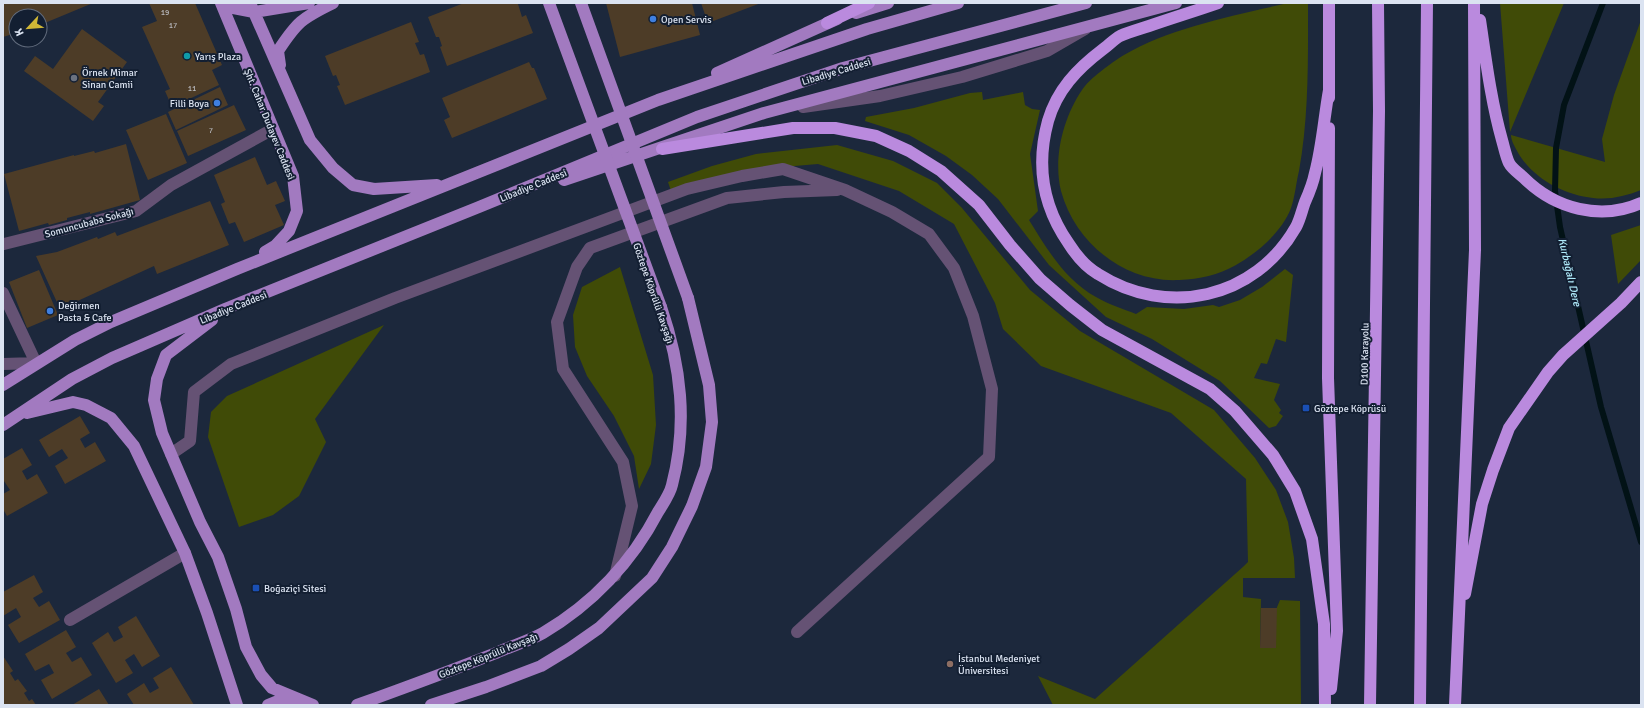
<svg xmlns="http://www.w3.org/2000/svg" width="1644" height="708" font-family="Signika,sans-serif">
  <rect width="100%" height="100%" fill="#1c283c"/>
  <!-- green -->
  <path fill="#404b07" d="M 1288,3 L 1308,3 C 1308,59 1309,116 1299,171 C 1296,183 1295,197 1291,208 C 1282,232 1257,253 1236,265 C 1218,275 1200,279 1179,280 C 1125,283 1075,243 1061,191 C 1053,158 1063,118 1082,90 C 1089,79 1111,63 1124,55 C 1169,28 1236,15 1288,3 Z
    M 1500,3 L 1564,3 L 1510,132 Z
    M 1641,20 L 1641,190 C 1626,196 1610,200 1593,198 C 1563,195 1530,177 1516,149 C 1514,145 1511,140 1511,135 L 1605,162 L 1602,139 L 1614,95 Z
    M 982,92 L 983,100 L 1023,92 L 1025,105 L 1032,109 L 1040,110 L 1030,154 L 1038,211 L 1029,220 C 1047,249 1065,280 1096,297 C 1108,304 1123,309 1136,314 L 1147,307 L 1184,309 L 1213,305 L 1219,307 L 1240,300 L 1262,287 L 1285,269 L 1293,275 L 1286,342 L 1276,339 L 1267,364 L 1261,363 L 1254,378 L 1280,384 L 1274,400 L 1281,410 L 1279,413 L 1283,416 L 1276,426 L 1269,428 L 1220,381 L 1152,339 L 1106,317 L 1049,265 L 998,199 L 972,175 L 946,156 L 909,135 L 865,121 L 866,117 L 914,108 L 970,93 Z
    M 837,145 L 893,161 L 937,183 L 962,208 L 1030,290 L 1080,331 L 1214,410 L 1255,458 L 1276,490 L 1288,522 L 1294,558 L 1295,578 L 1243,578 L 1243,597 L 1261,599 L 1260,648 L 1280,600 L 1300,601 L 1301,705 L 1053,705 L 1038,676 L 1095,699 L 1244,566 L 1248,562 L 1246,479 L 1171,413 L 1041,366 L 1003,329 L 995,303 L 954,224 L 899,191 L 818,164 L 748,170 L 671,191 L 668,182 L 712,166 L 756,154 Z
    M 1641,225 L 1641,260 L 1618,284 L 1611,235 Z
    M 620,267 L 653,375 L 656,425 L 651,464 L 639,489 L 634,456 L 614,416 L 587,376 L 575,347 L 573,315 L 582,287 Z
    M 384,325 L 315,419 L 326,442 L 299,496 L 273,515 L 239,527 L 208,437 L 211,412 L 227,396 Z"/>
  <g fill="none" stroke-linecap="round" stroke-linejoin="round">
    <!-- stream -->
    <path stroke="#021216" stroke-width="6" d="M 1603,3 L 1564,105 L 1556,148 L 1555,191 L 1560,227 L 1601,407 L 1641,542"/>
  </g>
  <!-- building -->
  <path fill="#4d3c27" d="M 3,3 L 93,3 L 40,25 L 40,16 L 16,16 L 16,33 L 3,37 Z
    M 149,3 L 195,3 L 222,65 L 212,70 L 219,85 L 172,107 L 165,91 L 170,89 L 142,27 L 157,21 Z
    M 464,3 L 521,3 L 518,4 L 522,17 L 526,15 L 533,33 L 447,66 L 440,47 L 442,46 L 439,37 L 436,37 L 428,17 Z
    M 606,3 L 692,3 L 700,35 L 620,57 Z
    M 701,3 L 761,3 L 708,23 Z
    M 411,22 L 419,42 L 415,43 L 420,55 L 424,54 L 430,72 L 345,105 L 337,86 L 340,85 L 336,75 L 333,76 L 325,56 Z
    M 82,29 L 127,62 L 98,102 L 104,106 L 93,121 L 24,71 L 35,56 L 53,69 Z
    M 529,62 L 532,68 L 534,68 L 547,99 L 452,138 L 444,120 L 450,117 L 442,98 Z
    M 220,87 L 228,105 L 176,130 L 168,112 Z
    M 234,105 L 246,130 L 188,156 L 177,131 Z
    M 166,114 L 187,163 L 148,180 L 126,130 Z
    M 126,144 L 140,200 L 90,214 L 90,212 L 67,218 L 67,220 L 49,225 L 48,223 L 19,231 L 4,174 L 74,155 L 74,156 L 94,151 L 95,153 Z
    M 255,157 L 267,185 L 276,181 L 285,201 L 275,205 L 284,225 L 244,242 L 235,222 L 229,224 L 221,204 L 225,202 L 214,175 Z
    M 210,201 L 229,245 L 157,274 L 154,266 L 60,309 L 36,256 L 57,252 L 97,237 L 98,239 L 115,232 L 117,236 Z
    M 39,270 L 58,315 L 27,328 L 9,282 Z
    M 80,416 L 90,433 L 80,439 L 85,448 L 95,442 L 106,461 L 65,484 L 55,466 L 68,458 L 62,449 L 49,457 L 39,440 Z
    M 22,448 L 32,465 L 22,471 L 27,480 L 37,474 L 48,493 L 7,516 L 3,509 L 3,494 L 10,490 L 4,481 L 3,482 L 3,459 Z
    M 34,575 L 43,592 L 33,598 L 39,607 L 49,601 L 60,620 L 19,643 L 8,625 L 21,617 L 16,608 L 3,616 L 3,592 Z
    M 1261,608 L 1277,608 L 1276,648 L 1260,648 Z
    M 136,616 L 160,656 L 142,667 L 134,654 L 125,660 L 133,673 L 116,683 L 92,643 L 108,632 L 114,642 L 123,637 L 118,627 Z
    M 66,630 L 76,647 L 66,653 L 72,662 L 81,657 L 92,675 L 52,699 L 41,680 L 54,673 L 49,664 L 35,671 L 25,654 Z
    M 3,656 L 13,671 L 10,673 L 15,681 L 18,679 L 27,691 L 24,693 L 29,701 L 32,699 L 36,705 L 3,705 Z
    M 171,667 L 194,705 L 134,705 L 127,694 L 144,683 L 150,693 L 159,688 L 153,678 Z
    M 99,689 L 109,705 L 72,705 Z"/>
  <g fill="none" stroke-linecap="round" stroke-linejoin="round">
    <!-- minor -->
    <path stroke="#655274" stroke-width="12" d="M 803,107 L 880,96 L 962,77 L 1047,51 L 1085,29
      M 4,244 L 136,211 L 171,185 L 273,129
      M 3,293 L 36,363 L 3,364
      M 171,454 L 190,441 L 194,392 L 231,364 L 395,298 L 687,189 L 742,176 L 783,169 L 845,190 L 892,212 L 929,234 L 954,268 L 973,316 L 992,389 L 989,457 L 797,632
      M 615,576 L 632,506 L 623,462 L 563,369 L 557,322 L 577,267 L 590,248 L 727,198 L 784,192 L 837,190
      M 70,620 L 185,553"/>
    <!-- major -->
    <path stroke="#a27ac0" stroke-width="12" d="M 221,3 L 293,176 L 297,211 L 289,231 L 275,246 L 265,252
      M 250,3 L 310,140 L 333,168 L 353,185 L 374,189 L 437,185
      M 223,6 L 254,12 L 309,3
      M 856,13 L 888,3
      M 280,65 L 278,51 C 297,22 302,18 333,3
      M 717,73 L 837,19
      M 564,180 L 764,113 L 1176,3
      M 212,320 L 166,355 L 157,379 L 154,400 L 162,433 L 200,522 L 218,557 L 236,609 L 246,647 L 261,675 L 272,688 L 313,705
      M 3,385 L 75,340 L 111,322 L 237,269 L 658,100 L 867,29 L 958,3
      M 27,413 L 73,402 L 86,405 L 111,418 L 134,446 L 185,553 L 207,613 L 237,705
      M 3,425 L 72,379 L 112,358 L 225,309 L 479,207 L 697,117 L 843,68 L 1086,3
      M 268,705 L 285,698 L 294,698
      M 357,705 C 404,688 450,671 496,653 C 511,646 529,641 543,633 C 592,604 632,562 658,512 C 663,504 670,494 672,485 C 688,424 681,366 661,307
      M 431,705 L 486,687 L 541,666 L 569,649 L 599,628 L 652,578 L 672,547 L 692,506 L 706,467 L 712,422 L 709,385 L 688,298"/>
    <!-- highway -->
    <path stroke="#ba8ade" stroke-width="12" d="M 1218,3 C 1195,11 1172,18 1149,26 C 1140,29 1129,32 1120,36 C 1114,39 1108,46 1102,50 C 1077,69 1057,90 1048,121 C 1036,165 1043,207 1069,244 C 1076,255 1086,267 1098,274 C 1167,318 1255,299 1296,227 C 1300,220 1302,210 1305,202 C 1309,193 1313,183 1315,173 C 1322,147 1324,118 1329,90
      M 1480,20 C 1486,60 1491,101 1502,140 C 1504,147 1506,157 1509,163 C 1512,169 1520,174 1524,178 C 1555,209 1601,221 1641,203
      M 827,23 L 869,3
      M 1329,98 L 1329,3
      M 1329,128 L 1328,378 L 1337,631 L 1331,689
      M 662,149 L 793,128 L 835,128 L 876,136 L 909,151 L 941,171 L 979,205 L 1010,245 L 1040,279 L 1070,305 L 1102,330 L 1210,389 L 1235,411 L 1273,455 L 1295,491 L 1312,539 L 1324,624 L 1325,705
      M 1465,594 L 1482,504 L 1493,470 L 1509,428 L 1548,372 L 1563,355 L 1621,303 L 1641,282
      M 1370,705 L 1379,111 L 1378,3
      M 1420,705 L 1427,3
      M 1455,705 L 1475,250 L 1474,3"/>
    <!-- major-bridge -->
    <path stroke="#a27ac0" stroke-width="12" d="M 549,3 L 661,307
      M 581,3 L 688,298"/>
  </g>
  <!-- markers -->
  <g fill="#3f7fe0" stroke="#131f32" stroke-width="1.5">
    <circle cx="653" cy="19" r="4"/>
    <circle cx="217" cy="103" r="4"/>
    <circle cx="50" cy="311" r="4"/>
  </g>
  <circle fill="#0f9aa8" stroke="#131f32" stroke-width="1.5" cx="187" cy="56" r="4"/>
  <circle fill="#6b7280" stroke="#131f32" stroke-width="1.5" cx="74" cy="78" r="4"/>
  <g fill="#1a4fb4" stroke="#131f32" stroke-width="1.5">
    <rect x="1302" y="404" width="8" height="8" rx="2"/>
    <rect x="252" y="584" width="8" height="8" rx="2"/>
  </g>
  <circle fill="#8d6e63" stroke="#131f32" stroke-width="1.5" cx="950" cy="664" r="4"/>
  <g text-anchor="middle" stroke-width="4" stroke-linejoin="round" paint-order="stroke">
    <!-- number labels -->
    <g font-size="8" fill="#b8b9be">
      <text x="165" y="15">19</text>
      <text x="173" y="28">17</text>
      <text x="192" y="91">11</text>
      <text x="211" y="133">7</text>
    </g>
    <!-- poi labels -->
    <g font-size="10" fill="#dbe3f1" stroke="#131f32" text-anchor="start">
      <text x="661" y="23">Open Servis</text>
      <text x="195" y="60">Yarış Plaza</text>
      <text x="82" y="76">Örnek Mimar<tspan x="82" dy="12">Sinan Camii</tspan></text>
      <text x="209" y="107" text-anchor="end">Filli Boya</text>
      <text x="58" y="309">Değirmen<tspan x="58" dy="12">Pasta &amp; Cafe</tspan></text>
      <text x="1314" y="412">Göztepe Köprüsü</text>
      <text x="264" y="592">Boğaziçi Sitesi</text>
      <text x="958" y="662">İstanbul Medeniyet<tspan x="958" dy="12">Üniversitesi</tspan></text>
    </g>
    <!-- street labels -->
    <g font-size="10" fill="#dbe3f1" stroke="#131f32">
      <text transform="translate(836 71) rotate(-17)" y="4">Libadiye Caddesi</text>
      <text transform="translate(270 124) rotate(68)" y="4">Şht. Cahar Dudayev Caddesi</text>
      <text transform="translate(533 185) rotate(-22)" y="4">Libadiye Caddesi</text>
      <text transform="translate(89 222) rotate(-15)" y="4">Somuncubaba Sokağı</text>
      <text transform="translate(654 293) rotate(71)" y="4">Göztepe Köprülü Kavşağı</text>
      <text transform="translate(233 307) rotate(-22)" y="4">Libadiye Caddesi</text>
      <text transform="translate(1364 354) rotate(-89)" y="4">D100 Karayolu</text>
      <text transform="translate(488 655) rotate(-22)" y="4">Göztepe Köprülü Kavşağı</text>
    </g>
    <!-- water labels -->
    <g font-size="11" font-style="italic" fill="#aee9f9" stroke="#131f32">
      <text transform="translate(1570 272) rotate(77)" y="4">Kurbağalı Dere</text>
    </g>
  </g>
  <!-- border -->
  <rect width="1644" height="708" fill="none" stroke="#dbe3f1" stroke-width="8"/>
  <!-- north arrow -->
  <g transform="translate(28 28) rotate(244)"><circle r="19" fill="#131f32" stroke="#636d7e"/>
  <path d="M0-3L7 15L0 10L-7 15Z" fill="#d0b736"/>
  <text y="-6" font-size="11" font-weight="bold" text-anchor="middle" fill="#dbe3f1">K</text>
  </g>
</svg>
